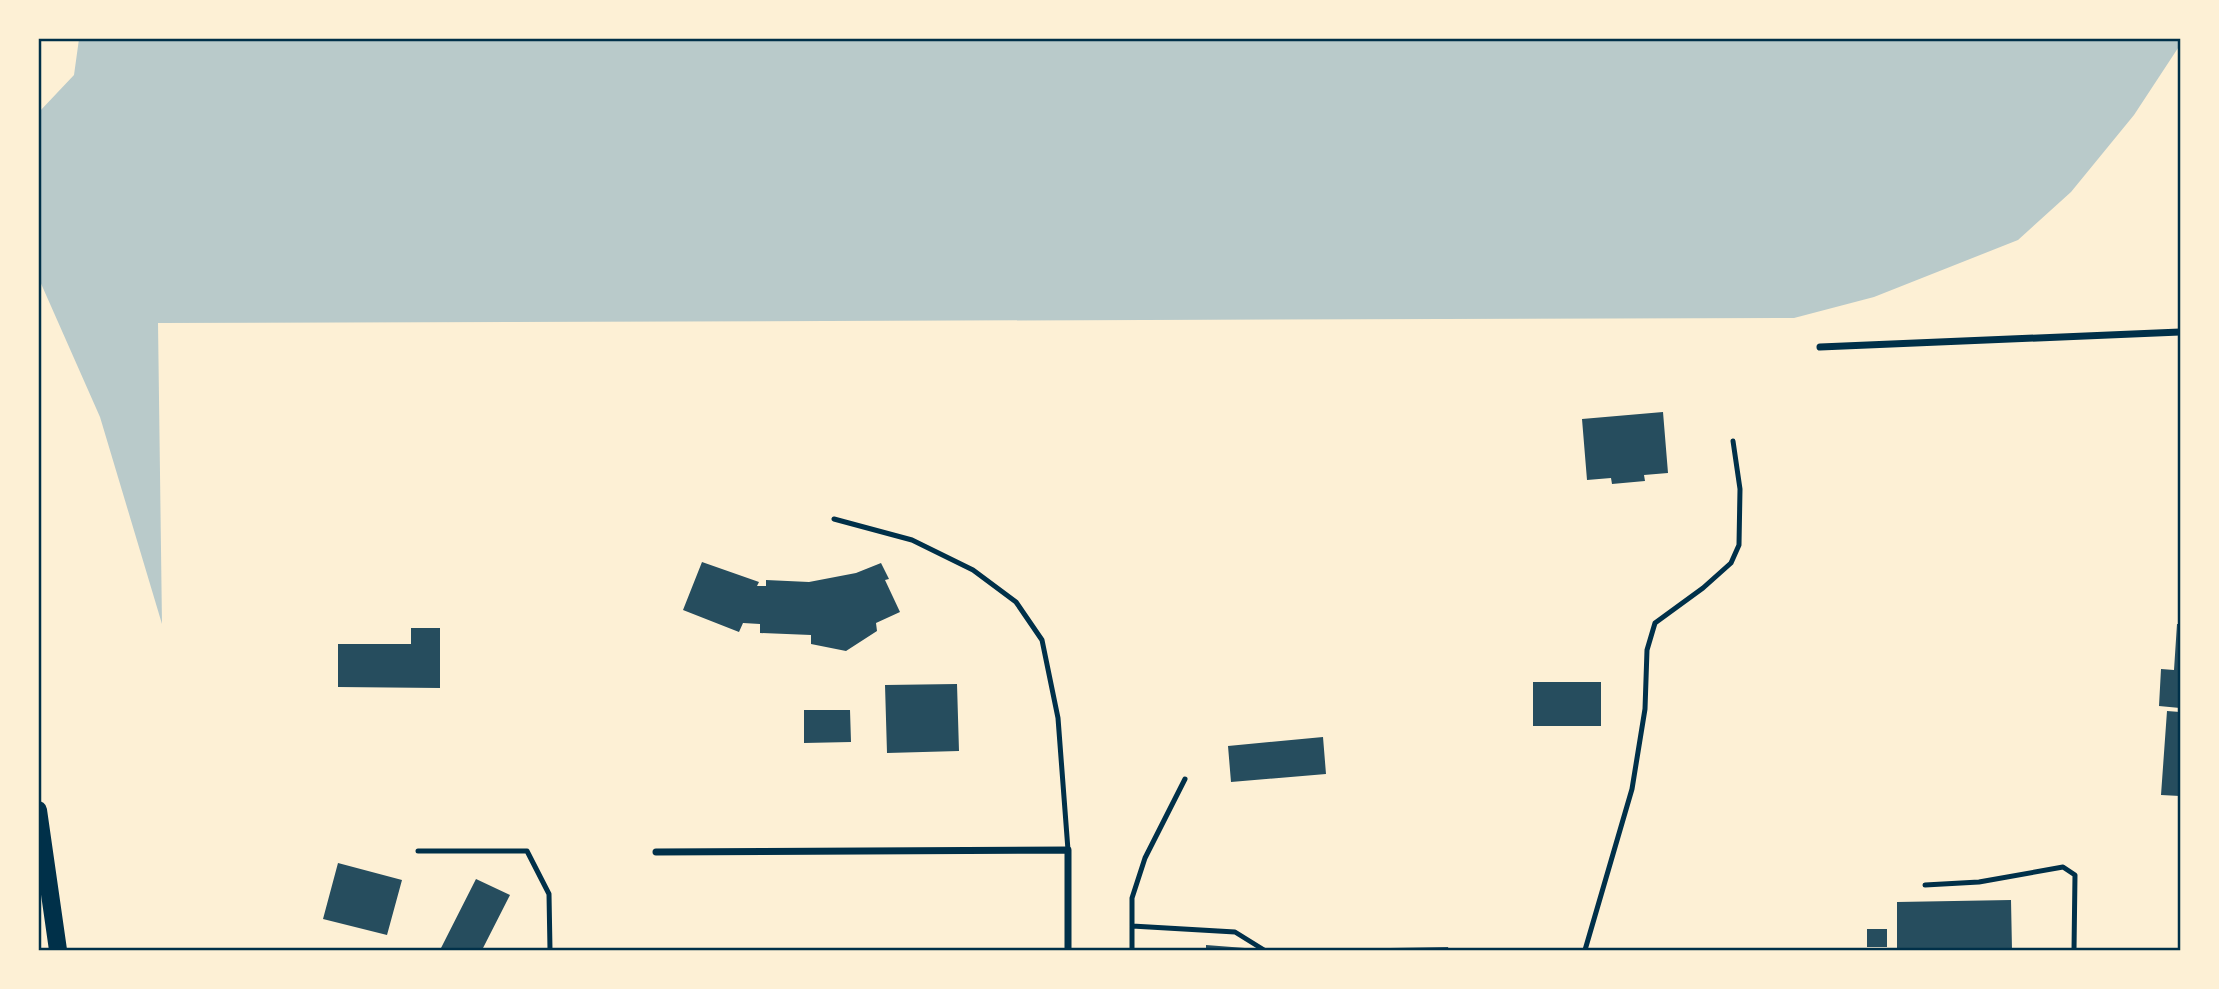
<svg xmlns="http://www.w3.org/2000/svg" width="2219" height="989" font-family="Spectral,serif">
  <rect width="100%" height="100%" fill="#fdf0d5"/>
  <!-- green -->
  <path fill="#b9caca" d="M 79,39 L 2180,38 L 2180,45 L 2134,115 L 2071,192 L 2018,240 L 1874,297 L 1794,318 L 158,323 L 162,624 L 100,417 L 39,279 L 39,112 L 74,75 Z"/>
  <!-- building -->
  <path fill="#264d5e" d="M 1663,412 L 1668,473 L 1644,475 L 1645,481 L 1612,484 L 1611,478 L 1587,480 L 1582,419 Z
    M 702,562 L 759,582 L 757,586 L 766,586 L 766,580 L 809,582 L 856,573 L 881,563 L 889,579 L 885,580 L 900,612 L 876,623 L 877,631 L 846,651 L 811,644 L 811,635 L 760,633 L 760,624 L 743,623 L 739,632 L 683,610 Z
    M 2177,624 L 2180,624 L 2180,708 L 2159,706 L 2161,669 L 2174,670 Z
    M 411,628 L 440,628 L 440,688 L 338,687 L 338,644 L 411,644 Z
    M 1533,682 L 1601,682 L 1601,726 L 1533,726 Z
    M 957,684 L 959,751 L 887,753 L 885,685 Z
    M 804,710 L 850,710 L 851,742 L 804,743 Z
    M 2167,711 L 2180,712 L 2180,796 L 2161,795 Z
    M 1323,737 L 1326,774 L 1231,782 L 1228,746 Z
    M 338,863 L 402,880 L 387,935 L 323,919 Z
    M 476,879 L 510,895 L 482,950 L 440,950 Z
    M 2011,900 L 2012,950 L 1897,950 L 1897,902 Z
    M 1867,929 L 1887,929 L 1887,947 L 1867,947 Z
    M 1206,945 L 1245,948 L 1245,950 L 1206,950 Z
    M 1448,947 L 1449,950 L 1390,950 L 1390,948 Z"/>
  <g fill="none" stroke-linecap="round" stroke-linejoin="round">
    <!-- service -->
    <path stroke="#003049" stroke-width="5" d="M 834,519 L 912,540 L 973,570 L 1016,602 L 1042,640 L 1058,718 L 1068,850
      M 418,851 L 527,851 L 549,894 L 550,950
      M 1925,885 L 1979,882 L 2063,867 L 2075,875 L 2074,950
      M 1132,926 L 1235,932 L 1264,950
      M 1132,950 L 1132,898 L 1145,858 L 1185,779
      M 1585,950 L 1632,789 L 1645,709 L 1647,650 L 1655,623 L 1703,588 L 1731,563 L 1739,545 L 1740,489 L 1733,441"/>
    <!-- minor -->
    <path stroke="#003049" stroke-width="7" d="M 1820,347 L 2180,332
      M 656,852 L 1068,850 L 1068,950"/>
    <!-- primary -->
    <path stroke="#003049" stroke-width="18" d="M 38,810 L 58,950"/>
  </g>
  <!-- border -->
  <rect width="2219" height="989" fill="none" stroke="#fdf0d5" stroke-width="80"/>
  <rect x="40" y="40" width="2139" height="909" fill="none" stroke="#003049" stroke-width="2.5"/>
</svg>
